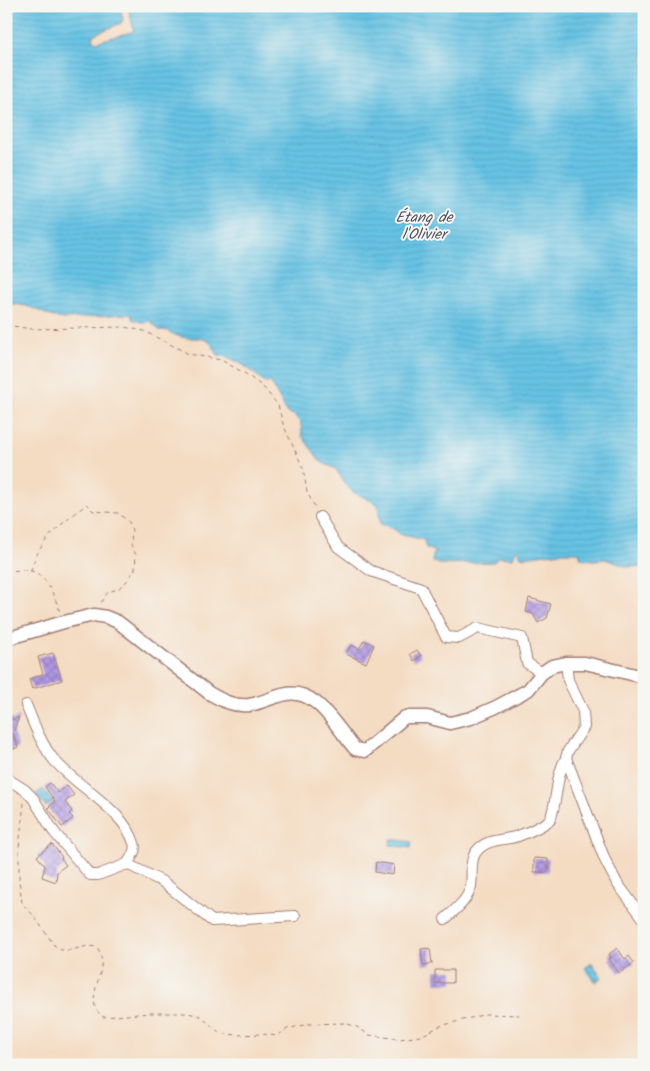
<svg xmlns="http://www.w3.org/2000/svg" width="650" height="1071" font-family="Kalam,sans-serif">
  <defs>
    <pattern id="water-rules" width="6" height="5" patternUnits="userSpaceOnUse" patternTransform="scale(1.25)"><rect width="6" height="5" fill="#66c3e4"/><path d="M0 2.5h6" fill="none" stroke="#5aa7c4"/></pattern>
    <pattern id="building-cross-hatch" width="8" height="8" patternUnits="userSpaceOnUse" patternTransform="scale(1.25)"><rect width="8" height="8" fill="#b099e4"/><path d="M0 0l8 8M0 8l8-8" fill="none" stroke="#917cb9"/></pattern>
  </defs>
  <rect width="100%" height="100%" fill="#f6f6f2"/>
  <filter id="ink" filterUnits="userSpaceOnUse"><feTurbulence type="fractalNoise" baseFrequency=".02" numOctaves="2"/><feDisplacementMap in="SourceGraphic" scale="10" xChannelSelector="R" yChannelSelector="G"/><feConvolveMatrix kernelMatrix="1 2 1 2 8 2 1 2 1" color-interpolation-filters="sRGB"/></filter>
  <filter id="wash" filterUnits="userSpaceOnUse"><feTurbulence type="fractalNoise" baseFrequency=".0096" numOctaves="4" result="noise"/><feDisplacementMap in="SourceGraphic" scale="20" xChannelSelector="R" yChannelSelector="G"/><feGaussianBlur stdDeviation="1.12" result="paint"/><feColorMatrix in="noise" values="0 0 0 0 0 0 0 0 0 0 0 0 0 0 0 0 0 1.4 0 .05"/><feComposite in="paint" operator="in"/></filter>
  <g filter="url(#wash)">
    <rect width="100%" height="100%" fill="#f4dcc2"/>
    <!-- water -->
    <path fill="url(#water-rules)" stroke="#587188" d="M 6,6 L 120,6 L 123,20 L 121,23 L 95,34 L 93,38 L 96,42 L 134,31 L 128,6 L 644,6 L 644,568 L 633,566 L 629,567 L 605,559 L 593,560 L 581,558 L 579,552 L 560,552 L 525,557 L 518,555 L 520,552 L 516,550 L 513,558 L 498,557 L 494,562 L 440,564 L 432,562 L 434,551 L 426,548 L 424,540 L 400,534 L 393,528 L 380,524 L 378,504 L 353,492 L 345,484 L 336,469 L 321,462 L 302,436 L 301,423 L 294,415 L 287,413 L 270,381 L 267,384 C 253,372 238,358 218,355 C 206,330 198,342 178,336 C 170,333 169,330 159,330 L 149,320 L 145,323 L 132,319 L 132,315 C 125,312 78,319 66,319 C 49,319 37,307 21,305 C 15,304 12,305 6,302 Z
      M 43,789 L 53,802 L 46,807 L 36,794 Z
      M 391,839 L 412,842 L 411,848 L 390,845 Z
      M 592,963 L 602,977 L 596,982 L 585,968 Z"/>
    <g id="blocks">
      <!-- building -->
      <path fill="url(#building-cross-hatch)" d="M 529,598 L 551,604 L 547,618 L 538,623 L 533,614 L 526,612 Z
        M 364,640 L 374,645 L 366,663 L 346,654 L 351,645 L 359,649 Z
        M 417,650 L 421,656 L 414,661 L 410,654 Z
        M 53,653 L 62,680 L 32,689 L 29,679 L 43,674 L 38,657 Z
        M 6,708 L 12,720 L 19,717 L 13,733 L 18,747 L 10,751 L 7,744 L 6,745 Z
        M 50,783 L 58,793 L 67,786 L 74,795 L 65,802 L 72,811 L 69,814 L 73,818 L 62,827 L 48,808 L 55,801 L 45,787 Z
        M 52,844 L 62,857 L 61,858 L 66,865 L 57,872 L 56,882 L 42,877 L 45,866 L 37,856 Z
        M 534,858 L 548,859 L 548,872 L 534,872 Z
        M 376,862 L 394,865 L 393,875 L 375,872 Z
        M 430,948 L 432,964 L 423,965 L 421,949 Z
        M 617,948 L 625,959 L 629,956 L 634,963 L 619,973 L 609,959 L 611,958 L 609,954 Z
        M 435,970 L 453,970 L 453,983 L 435,983 Z"/>
    </g>
  </g>
  <g filter="url(#ink)">
    <use href="#blocks" fill-opacity="0" stroke="#9f7e76" stroke-width="1"/>
    <g fill="none" stroke-linecap="round" stroke-linejoin="round">
      <!-- minor casing -->
      <g stroke="#9f7e76" stroke-width="12">
        <path id="minor" d="M 320,517 L 338,547 L 371,571 L 421,588 L 446,637 L 459,638 L 478,628 L 522,638 L 527,663 L 542,673
          M 566,663 L 568,680 L 583,711 L 584,727 L 568,751 L 566,758 L 605,860 L 617,883 L 644,919
          M 26,705 C 34,724 41,744 54,760 C 76,786 124,810 134,843 C 137,850 131,858 127,864
          M 6,778 L 25,790 L 33,798 L 54,832 L 90,875 L 98,875 L 127,864 L 163,882 L 212,921 L 295,916
          M 445,919 C 455,910 468,900 471,886 C 473,875 469,861 476,852 C 486,838 504,841 518,836 C 529,832 540,827 550,820 C 558,800 555,777 566,758"/>
      </g>
      <!-- tertiary casing -->
      <g stroke="#9f7e76" stroke-width="15">
        <path id="tertiary" d="M 6,639 L 64,622 L 94,615 L 106,617 L 118,622 L 209,693 C 221,700 234,707 249,705 C 274,701 290,683 315,702 C 327,710 345,737 355,749 L 365,751 L 405,717 L 427,717 L 450,723 L 471,718 L 496,707 L 528,690 L 542,673 L 552,666 L 566,663 L 585,663 L 644,677"/>
      </g>
      <!-- path -->
      <path stroke="#9f7e76" stroke-width="1" stroke-dasharray="4 4" stroke-linecap="butt" d="M 6,325 L 32,329 L 124,327 L 144,331 L 189,354 L 221,360 L 246,374 L 263,387 L 278,405 L 283,424 L 303,468 L 307,492 L 316,509
        M 6,571 C 14,571 23,569 31,571 C 47,574 55,598 60,612
        M 31,571 C 38,540 63,523 87,504 L 93,511 L 118,513 L 129,522 L 132,530 L 131,545 L 136,555 L 135,569 L 128,580 L 118,589 L 108,592 L 99,605
        M 24,803 L 19,847 L 19,880 L 22,903 L 34,916 L 54,945 L 61,950 L 71,950 L 88,946 L 97,947 C 113,970 79,999 103,1017 L 150,1013 L 188,1013 L 200,1016 L 220,1033 L 236,1035 L 262,1034 L 277,1036 L 287,1029 L 308,1024 L 345,1023 L 357,1027 L 369,1035 L 400,1039 L 421,1036 L 440,1026 L 486,1014 L 519,1015"/>
      <!-- minor -->
      <use href="#minor" stroke="#fff" stroke-width="10"/>
      <!-- tertiary -->
      <use href="#tertiary" stroke="#fff" stroke-width="12"/>
    </g>
  </g>
  <g text-anchor="middle" stroke-width="4" stroke-linejoin="round" paint-order="stroke">
    <!-- water labels -->
    <g font-size="15" font-style="italic" fill="#525062" stroke="#f6f6f2">
      <text x="424" y="222">Étang de<tspan x="424" dy="17">l'Olivier</tspan></text>
    </g>
  </g>
  <!-- margin -->
  <rect width="650" height="1071" fill="none" stroke="#f6f6f2" stroke-width="25"/>
</svg>
